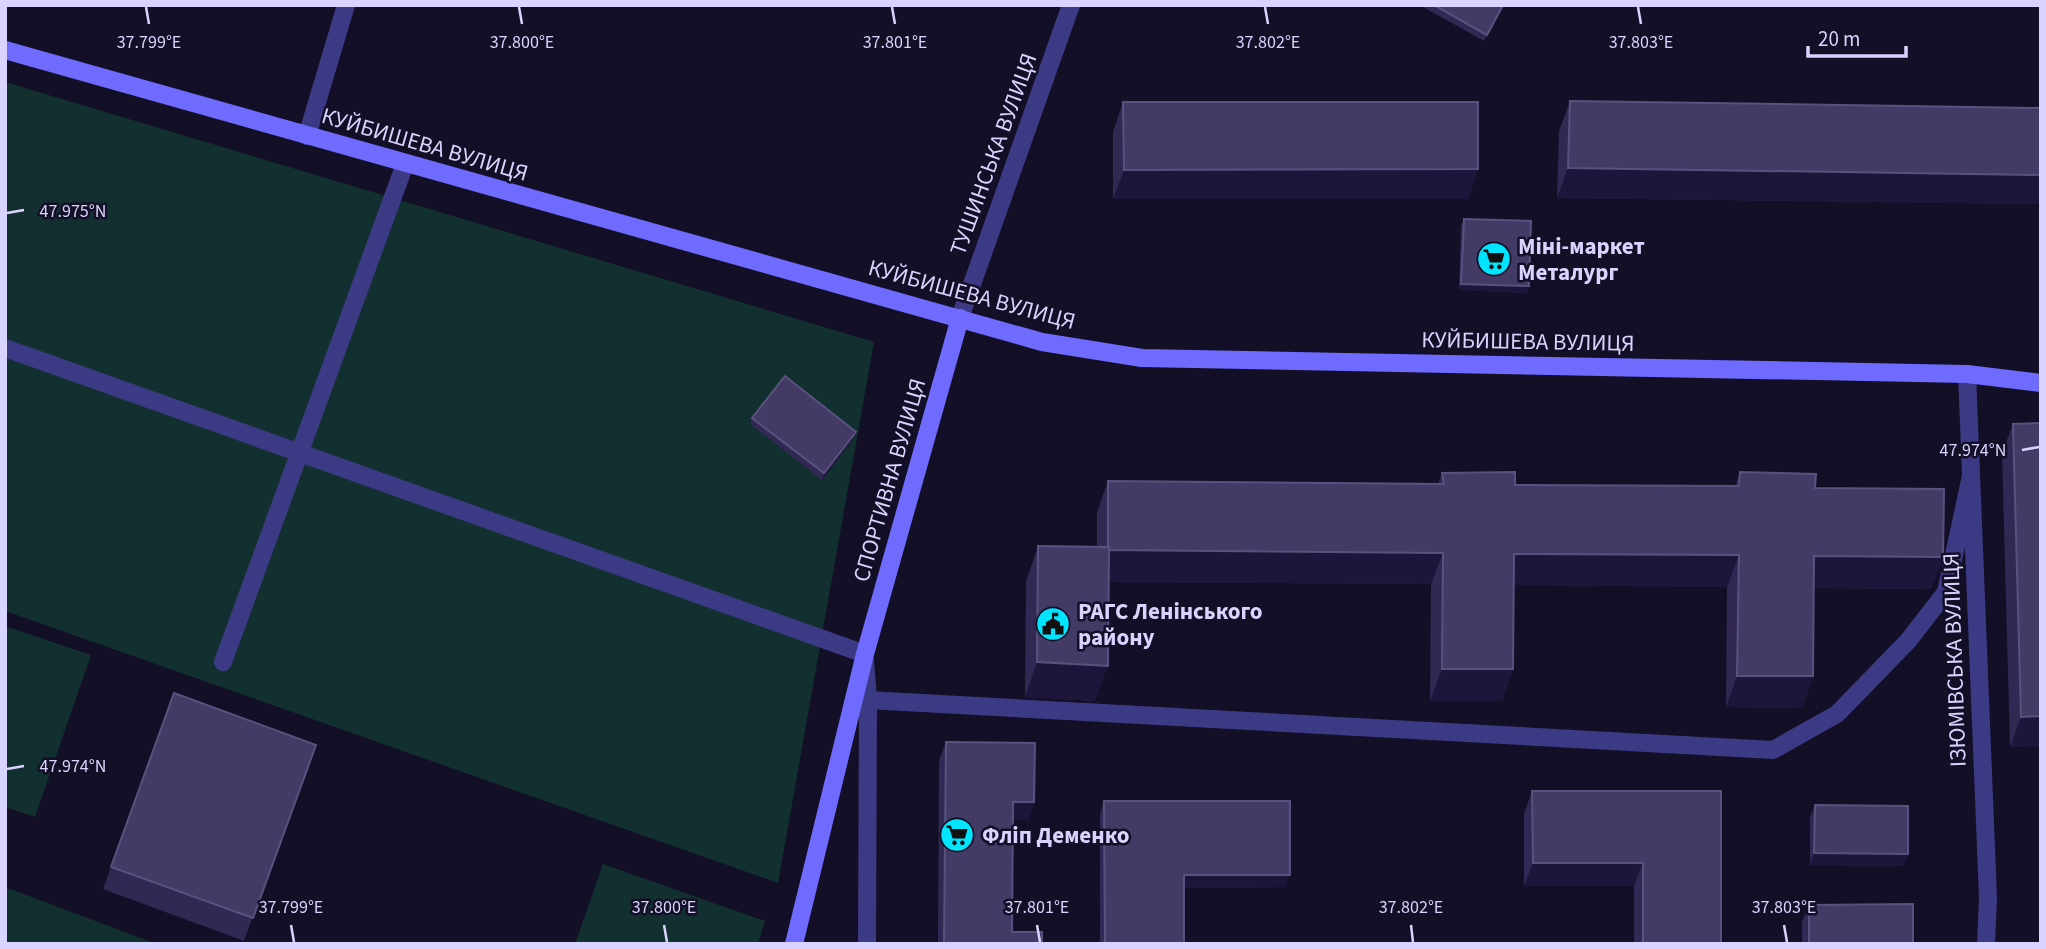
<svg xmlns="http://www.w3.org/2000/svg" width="2046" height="949" font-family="'Source Sans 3',sans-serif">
  <rect width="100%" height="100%" fill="#130f26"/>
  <!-- green -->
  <path fill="#12302f" d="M 5,82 L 874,342 L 778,883 L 5,611 Z
    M 5,626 L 91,655 L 35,817 L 5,807 Z
    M 603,864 L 765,921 L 758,944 L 575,944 Z
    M 5,887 L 157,944 L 5,944 Z"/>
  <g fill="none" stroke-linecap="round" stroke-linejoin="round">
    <!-- lane -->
    <path stroke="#3d3a85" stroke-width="18" d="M 307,136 L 346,5
      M 5,348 L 865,654
      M 1967,374 L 1988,898 L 1986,944
      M 223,662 L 405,164
      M 868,700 L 1773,750 L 1837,714 L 1908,641 L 1946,592 L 1971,476"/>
    <!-- street -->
    <path stroke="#3d3a85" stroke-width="18" d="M 960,318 L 1071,5
      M 865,660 L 868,700 L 867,944"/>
    <!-- secondary -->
    <path stroke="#6f6bff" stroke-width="18" d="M 5,50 L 1042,342 L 1142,358 L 1967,374 L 2041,383
      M 794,944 L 865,654 L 960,318"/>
  </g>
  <!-- wall -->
  <path fill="#312854" d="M 1423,5 L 1505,5 L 1484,41 L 1423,7 Z
    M 1570,101 L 2041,108 L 2041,204 L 1557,198 L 1559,131 Z
    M 1123,102 L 1478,169 L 1468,199 L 1113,199 L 1113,132 Z
    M 1464,219 L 1529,286 L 1526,293 L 1459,290 L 1461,225 Z
    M 752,418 L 856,432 L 854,438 L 822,480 L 750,424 Z
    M 2041,423 L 2041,746 L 2010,747 L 2002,453 L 2013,424 Z
    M 1740,472 L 1815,488 L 1943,557 L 1931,589 L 1814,588 L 1813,676 L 1802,708 L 1726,707 L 1727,587 L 1514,585 L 1513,669 L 1502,701 L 1430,701 L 1431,584 L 1109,582 L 1095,701 L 1025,697 L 1026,581 L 1038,546 L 1097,546 L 1097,512 L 1108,481 L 1438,484 L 1442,473 L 1515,485 L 1735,486 Z
    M 174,693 L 316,745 L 244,941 L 103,889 Z
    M 946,742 L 1034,802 L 1028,820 L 1013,820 L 1012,932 L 1042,944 L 938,944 L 939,760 Z
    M 1532,791 L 1721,791 L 1721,944 L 1634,944 L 1634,886 L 1524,886 L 1524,814 Z
    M 1104,801 L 1285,887 L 1184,888 L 1184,944 L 1100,944 L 1100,814 Z
    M 1815,805 L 1908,854 L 1903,866 L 1810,865 L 1810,817 Z
    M 1809,905 L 1913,944 L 1802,944 L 1802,922 Z"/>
  <!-- shaded-wall -->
  <path fill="#1d163a" d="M 1503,5 L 1505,5 L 1484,41 L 1487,35 Z
    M 1568,168 L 2041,175 L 2041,204 L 1557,198 Z
    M 1478,169 L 1468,199 L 1113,199 L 1124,170 Z
    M 1461,284 L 1529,286 L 1526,293 L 1459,290 Z
    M 856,432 L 854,438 L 822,480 L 824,473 Z
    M 1108,550 L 1443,553 L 1431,584 L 1096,582 Z
    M 1514,554 L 1739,555 L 1727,587 L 1503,585 Z
    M 1814,556 L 1943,557 L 1931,589 L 1803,588 Z
    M 1037,662 L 1108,666 L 1095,701 L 1025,697 Z
    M 1442,669 L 1513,669 L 1502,701 L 1430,701 Z
    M 1737,676 L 1813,676 L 1802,708 L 1726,707 Z
    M 2041,716 L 2041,746 L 2010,747 L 2021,717 Z
    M 1013,802 L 1034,802 L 1028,820 L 1006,820 Z
    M 1814,853 L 1908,854 L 1903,866 L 1810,865 Z
    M 1533,863 L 1643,863 L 1634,886 L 1524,886 Z
    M 1184,875 L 1290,875 L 1285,887 L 1180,888 Z"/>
  <!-- building -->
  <path fill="#433a66" stroke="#5a527e" stroke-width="2" d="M 1434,5 L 1503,5 L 1487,35 Z
    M 1570,101 L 2041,108 L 2041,175 L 1568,168 Z
    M 1123,102 L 1478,102 L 1478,169 L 1124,170 Z
    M 1464,219 L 1531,221 L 1529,286 L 1461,284 Z
    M 785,376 L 856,432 L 824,473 L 752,418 Z
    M 2041,423 L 2041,716 L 2021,717 L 2013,424 Z
    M 1515,472 L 1515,485 L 1739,486 L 1740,472 L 1816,474 L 1815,488 L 1944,489 L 1943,557 L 1814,556 L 1813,676 L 1737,676 L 1739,555 L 1514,554 L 1513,669 L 1442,669 L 1443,553 L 1109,550 L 1109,547 L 1108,547 L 1108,481 L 1444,484 L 1442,473 Z
    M 1038,546 L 1109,547 L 1108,666 L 1037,662 Z
    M 174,693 L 316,745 L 253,918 L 111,867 Z
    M 946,742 L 1035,743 L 1034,802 L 1013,802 L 1012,932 L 1042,932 L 1042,944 L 944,944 Z
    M 1532,791 L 1721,791 L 1721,944 L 1643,944 L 1643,863 L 1533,863 Z
    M 1104,801 L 1290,801 L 1290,875 L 1184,875 L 1184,944 L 1105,944 Z
    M 1815,805 L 1908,806 L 1908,854 L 1814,853 Z
    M 1913,904 L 1913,944 L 1809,944 L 1809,905 Z"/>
  <!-- ticks -->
  <path fill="none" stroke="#d9d4ff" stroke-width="2.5" d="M 146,7 L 149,24M 519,7 L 522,24M 892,7 L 895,24M 1265,7 L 1268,24M 1638,7 L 1641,24M 7,213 L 24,210M 2022,450 L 2039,447M 7,769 L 24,766M 291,925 L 294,942M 664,925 L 667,942M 1037,925 L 1040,942M 1411,925 L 1413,942M 1784,925 L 1787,942"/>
  <!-- icons -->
  <defs>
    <g id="supermarket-disc" transform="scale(1.75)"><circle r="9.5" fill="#00e5ff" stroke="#130f26"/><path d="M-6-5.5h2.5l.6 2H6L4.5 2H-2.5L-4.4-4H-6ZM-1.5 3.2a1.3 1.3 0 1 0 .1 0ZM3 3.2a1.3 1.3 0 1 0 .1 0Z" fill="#111"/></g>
    <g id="civic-disc" transform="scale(1.75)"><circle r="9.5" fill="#00e5ff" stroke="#130f26"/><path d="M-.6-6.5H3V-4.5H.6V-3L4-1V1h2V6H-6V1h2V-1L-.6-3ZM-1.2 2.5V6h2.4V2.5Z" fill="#111"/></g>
  </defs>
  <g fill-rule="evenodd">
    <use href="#supermarket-disc" x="1494" y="259"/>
    <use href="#civic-disc" x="1053" y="624"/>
    <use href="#supermarket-disc" x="957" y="835"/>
  </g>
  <g text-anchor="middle" stroke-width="5" stroke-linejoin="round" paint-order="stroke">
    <!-- street labels -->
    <g font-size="23" fill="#d9d4ff" stroke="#130f26">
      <text transform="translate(425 144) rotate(16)" y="8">КУЙБИШЕВА ВУЛИЦЯ</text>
      <text transform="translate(993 154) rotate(-70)" y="8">ТУШИНСЬКА ВУЛИЦЯ</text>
      <text transform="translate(972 294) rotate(15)" y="8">КУЙБИШЕВА ВУЛИЦЯ</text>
      <text transform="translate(1528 341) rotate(1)" y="8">КУЙБИШЕВА ВУЛИЦЯ</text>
      <text transform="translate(889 480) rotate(-74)" y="8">СПОРТИВНА ВУЛИЦЯ</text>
      <text transform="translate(1954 660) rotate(-92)" y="8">ІЗЮМІВСЬКА ВУЛИЦЯ</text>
    </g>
    <!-- poi labels -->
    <g font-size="23" font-weight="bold" fill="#d9d4ff" stroke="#130f26" text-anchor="start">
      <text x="1518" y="254">Міні-маркет<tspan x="1518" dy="26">Металург</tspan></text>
      <text x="1078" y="619">РАГС Ленінського<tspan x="1078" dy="26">району</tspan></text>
      <text x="982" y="843">Фліп Деменко</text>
    </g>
  </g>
  <g font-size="18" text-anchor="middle" fill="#d9d4ff" stroke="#130f26" stroke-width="5" stroke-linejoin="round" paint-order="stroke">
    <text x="149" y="48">37.799°E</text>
    <text x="522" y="48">37.800°E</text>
    <text x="895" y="48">37.801°E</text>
    <text x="1268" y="48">37.802°E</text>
    <text x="1641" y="48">37.803°E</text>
    <text x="73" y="217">47.975°N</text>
    <text x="1973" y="456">47.974°N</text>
    <text x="73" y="772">47.974°N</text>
    <text x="291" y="913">37.799°E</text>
    <text x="664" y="913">37.800°E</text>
    <text x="1037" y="913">37.801°E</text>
    <text x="1411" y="913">37.802°E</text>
    <text x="1784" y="913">37.803°E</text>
  </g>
  <!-- border -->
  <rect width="2046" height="949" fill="none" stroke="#d9d4ff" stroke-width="14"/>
  <!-- scale -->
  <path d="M1808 46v10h98v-10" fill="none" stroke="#d9d4ff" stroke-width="3.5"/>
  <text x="1818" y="46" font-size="21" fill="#d9d4ff" stroke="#130f26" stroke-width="5" paint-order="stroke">20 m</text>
</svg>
